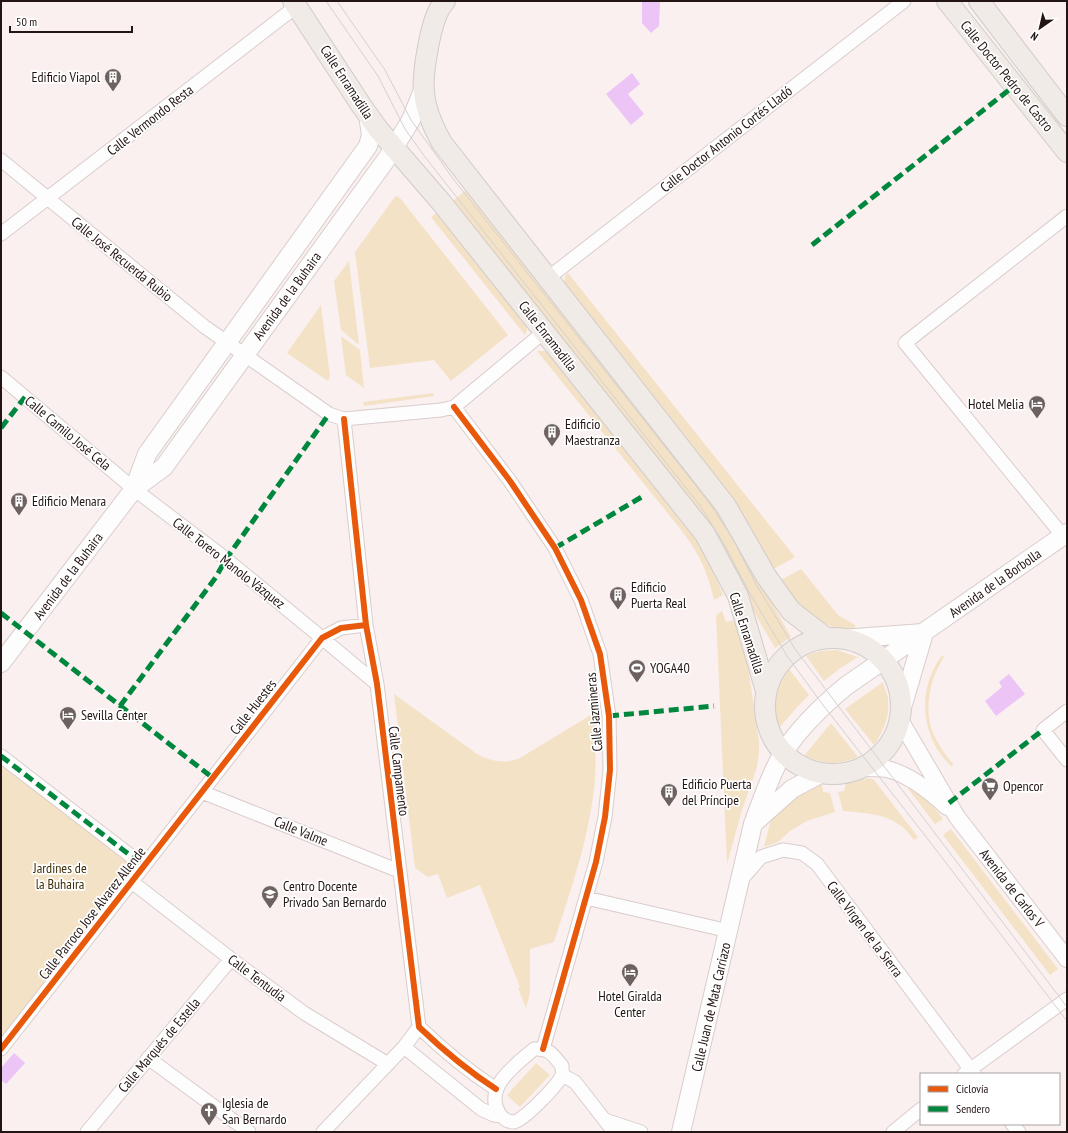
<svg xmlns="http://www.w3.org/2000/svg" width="1068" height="1133" font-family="'PT Sans Narrow',sans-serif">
  <rect width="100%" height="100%" fill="#f9f0ef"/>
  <!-- green -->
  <path fill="#f4e2c6" d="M 467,189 L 720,510 L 791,637 L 775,648 L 751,607 L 452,202 Z
    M 396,196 L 400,198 L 508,335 L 451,381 L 434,360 L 370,368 L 355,252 L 394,198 Z
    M 438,212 L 526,323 L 527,330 L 525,335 L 431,217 Z
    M 349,261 L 359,345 L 341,330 L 334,281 Z
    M 568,273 L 795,557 L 772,570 L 564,284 L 565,276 Z
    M 321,305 L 330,377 L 328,381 L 287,353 Z
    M 341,336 L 360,350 L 364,388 L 346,375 Z
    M 537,351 L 547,351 L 685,522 C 700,546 713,569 723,595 L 714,600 C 708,572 699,554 682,531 Z
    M 433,393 L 434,396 L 364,406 L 363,402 Z
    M 801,569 L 838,615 L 855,625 L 854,631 C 821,630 799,605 779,581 Z
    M 722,611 L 726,622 L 734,620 L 741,641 L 749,673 L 759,742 L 759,753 L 757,767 L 742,810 L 727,864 L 716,615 Z
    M 837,650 L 858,657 L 839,669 L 824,681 L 806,656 L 820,651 Z
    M 942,655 L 944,657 C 929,680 922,713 936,739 C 941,749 947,757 954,765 L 951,766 C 946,761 941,755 937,749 C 920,719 921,684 942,655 Z
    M 789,669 L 809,695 L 798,706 L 779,728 C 772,703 775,691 789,669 Z
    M 883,682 C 884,688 888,694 888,700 C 890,717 883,732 874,745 L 845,709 Z
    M 394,694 L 477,754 C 491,762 506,764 520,758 L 594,713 C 595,738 597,764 594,789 C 588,842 570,892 554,942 L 530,949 L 530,993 L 526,1008 L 518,988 L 520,987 L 480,885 L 447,898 L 438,874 L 428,877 L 415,868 Z
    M 831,723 L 858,757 C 834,766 827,764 804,756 Z
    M 1,756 L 144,866 L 1,1047 Z
    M 869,778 L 874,780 L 918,837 L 914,840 C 910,835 906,829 901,826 C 885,813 863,813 843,811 L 838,792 L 844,791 L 846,783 Z
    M 822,785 L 823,792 L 830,793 L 835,812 L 807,821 L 790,831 L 778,842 L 764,847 L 770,823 L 775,813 L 810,786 Z
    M 911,787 L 929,801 L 943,819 L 935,824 L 909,790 L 908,788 Z
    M 951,829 L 1058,969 L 1050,975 L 943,835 Z
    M 536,1063 L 550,1075 L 520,1107 L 507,1095 Z"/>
  <!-- water -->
  <path fill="#ecc4f6" d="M 642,1 L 660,1 L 659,26 L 651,33 L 642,23 Z
    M 632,73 L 640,84 L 628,94 L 644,114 L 631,125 L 606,94 Z
    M 1009,674 L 1025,694 L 996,716 L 985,701 L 1002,687 L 999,682 Z
    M 14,1053 L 25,1063 L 6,1084 L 1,1080 L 1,1068 Z"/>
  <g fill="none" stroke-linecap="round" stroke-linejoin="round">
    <!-- minor casing -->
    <g stroke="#d9cdcc" stroke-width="15">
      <path id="minor" d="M 1,160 L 205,327 L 329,414 L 344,419 L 441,410 L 454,407 L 545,331
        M 1,234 L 289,12 L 294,2
        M 548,278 L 904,1
        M 1,377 L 134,489 L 226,559 L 322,638 L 377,684
        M 454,407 L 510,481 L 555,548 L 581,600 L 600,654 L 609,716 L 610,770 L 605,817 L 596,862 L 543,1049
        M 344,419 L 366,625 L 377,684 L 419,1027 C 443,1050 468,1071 496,1089
        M 1063,536 L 905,343 L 1067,216
        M 1067,711 L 1043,730 L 1067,760
        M 1,756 L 144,866
        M 202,792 L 399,871
        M 740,881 L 761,857 L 783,850 L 802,853 L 817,864 L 974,1074
        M 132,882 L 231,959 L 304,1013 L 388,1064
        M 586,898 L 729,931
        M 404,1047 L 481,1109 L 494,1115 L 501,1116
        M 1,1049 L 322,638 L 341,628 L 366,625
        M 534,1049 C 550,1048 553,1055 562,1066 C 562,1069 563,1073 562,1075 C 559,1084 523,1121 514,1122 C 508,1122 502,1118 499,1113 C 483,1087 517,1064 534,1049 Z
        M 148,1058 L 249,1132
        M 964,1074 L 1067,999
        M 562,1075 L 575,1082 L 614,1132
        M 605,1120 L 641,1132
        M 1012,1124 L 1019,1132
        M 87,1132 L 231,959
        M 323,1132 L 404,1047 L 419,1027
        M 893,1132 L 921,1109"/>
    </g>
    <!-- tertiary casing -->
    <g stroke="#d9cdcc" stroke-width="18">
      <path id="tertiary" d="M 900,720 L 957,817 L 1067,959
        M 862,768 C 870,768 879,768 887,769 C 908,774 932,793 947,807"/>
    </g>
    <!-- secondary casing -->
    <g stroke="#d9cdcc" stroke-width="20">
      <path id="secondary" d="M 134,489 L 147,454 L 368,146 L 371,135 L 368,115
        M 842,639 L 923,633
        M 1,663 L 134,489 L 164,467 L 388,157 L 411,120 L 423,90
        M 901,711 L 924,633
        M 755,822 L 792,789 L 822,773
        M 681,1132 L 753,824 C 762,800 770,775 783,753 C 800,727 823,705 846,686 L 1067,533"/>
    </g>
    <!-- primary casing -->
    <g stroke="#d1cbca" stroke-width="22">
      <path id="primary" d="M 293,1 L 361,105 L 378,129 L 441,202 L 705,534 L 738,596 L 766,691
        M 445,1 C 442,5 439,9 437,14 C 430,30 422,74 424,91 C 425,109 433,127 442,143 L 726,506 L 766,576 L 791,611 L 826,638
        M 947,1 L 1067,152
        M 979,1 L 1067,116
        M765 706a68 68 0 1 1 136 0a68 68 0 1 1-136 0Z"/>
    </g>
    <!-- minor -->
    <use href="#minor" stroke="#fefdfd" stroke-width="13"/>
    <!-- tertiary -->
    <use href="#tertiary" stroke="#fefdfd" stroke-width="16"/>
    <!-- secondary -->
    <use href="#secondary" stroke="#fefdfd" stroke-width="18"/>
    <!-- primary -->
    <use href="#primary" stroke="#f1ebe7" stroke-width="20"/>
    <!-- tram -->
    <path stroke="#d4d1d0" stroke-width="1" d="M 326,1 L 378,76 L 405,129 L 425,157 L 701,507 L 724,544 L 748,590 L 787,656 L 823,705 L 927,838 L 1067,1021
      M 337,1 L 385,70 L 411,120 L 454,180 L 708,501 L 733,539 L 757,586 L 795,649 L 1067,1007"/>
    <!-- quiet -->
    <path stroke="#00873e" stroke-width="5" stroke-dasharray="10 5" stroke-linecap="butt" d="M 812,245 L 1014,86
      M 1,428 L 25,397
      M 555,548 L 645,495
      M 1,613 L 213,778
      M 120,706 L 216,577 L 226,559 L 329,414
      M 609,716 L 714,706
      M 1,756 L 144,866
      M 949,803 L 1043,730"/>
    <!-- cycleway casing -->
    <g stroke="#fff" stroke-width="8">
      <path id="cycleway" d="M 454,407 L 510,481 L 555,548 L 581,600 L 600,654 L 609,716 L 610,770 L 605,817 L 596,862 L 543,1049
        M 344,419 L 366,625 L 377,684 L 419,1027 C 443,1050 468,1071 496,1089
        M 1,1049 L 322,638 L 341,628 L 366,625"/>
    </g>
    <!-- cycleway -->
    <use href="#cycleway" stroke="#e8590c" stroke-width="6"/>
  </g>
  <!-- icons -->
  <defs>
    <g id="building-pin" transform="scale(0.9)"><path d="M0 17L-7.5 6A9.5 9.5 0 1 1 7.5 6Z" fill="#6e6261" stroke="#fff"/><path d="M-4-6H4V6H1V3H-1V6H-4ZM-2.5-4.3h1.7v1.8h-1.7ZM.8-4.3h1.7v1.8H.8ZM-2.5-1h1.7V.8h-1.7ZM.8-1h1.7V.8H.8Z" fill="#fff"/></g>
    <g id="hotel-pin" transform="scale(0.9)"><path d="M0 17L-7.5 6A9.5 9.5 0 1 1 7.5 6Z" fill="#6e6261" stroke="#fff"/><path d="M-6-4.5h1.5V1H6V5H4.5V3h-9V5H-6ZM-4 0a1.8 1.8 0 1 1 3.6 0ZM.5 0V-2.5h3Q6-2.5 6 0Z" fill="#fff"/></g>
    <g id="stadium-pin" transform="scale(0.9)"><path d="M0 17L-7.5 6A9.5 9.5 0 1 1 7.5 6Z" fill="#6e6261" stroke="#fff"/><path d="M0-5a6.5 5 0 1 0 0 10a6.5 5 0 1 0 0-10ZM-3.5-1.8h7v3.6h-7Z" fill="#fff"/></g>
    <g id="supermarket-pin" transform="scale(0.9)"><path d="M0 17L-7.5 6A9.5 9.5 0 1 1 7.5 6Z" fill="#6e6261" stroke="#fff"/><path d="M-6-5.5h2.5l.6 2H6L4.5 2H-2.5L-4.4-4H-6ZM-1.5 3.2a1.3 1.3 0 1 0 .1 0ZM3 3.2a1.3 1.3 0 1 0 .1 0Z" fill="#fff"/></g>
    <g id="school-pin" transform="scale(0.9)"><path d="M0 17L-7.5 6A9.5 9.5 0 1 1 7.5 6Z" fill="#6e6261" stroke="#fff"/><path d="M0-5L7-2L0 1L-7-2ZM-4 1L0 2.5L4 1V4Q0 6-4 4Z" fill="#fff"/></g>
    <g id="church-pin" transform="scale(0.9)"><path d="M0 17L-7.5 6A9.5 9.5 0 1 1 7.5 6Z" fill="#6e6261" stroke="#fff"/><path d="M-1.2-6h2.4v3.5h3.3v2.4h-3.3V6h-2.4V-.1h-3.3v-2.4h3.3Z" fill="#fff"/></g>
  </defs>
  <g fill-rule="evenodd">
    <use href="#building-pin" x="113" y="77"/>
    <use href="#hotel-pin" x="1037" y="404"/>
    <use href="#building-pin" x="552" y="432"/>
    <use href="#building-pin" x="19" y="501"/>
    <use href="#building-pin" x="618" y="595"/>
    <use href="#stadium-pin" x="637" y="668"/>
    <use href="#hotel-pin" x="68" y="715"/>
    <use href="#supermarket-pin" x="990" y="786"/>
    <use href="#building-pin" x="669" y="792"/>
    <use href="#school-pin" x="270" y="894"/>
    <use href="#hotel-pin" x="630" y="972"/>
    <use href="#church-pin" x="209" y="1111"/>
  </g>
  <g text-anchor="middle" stroke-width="3.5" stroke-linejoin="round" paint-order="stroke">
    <!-- street labels -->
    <g font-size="14" fill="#231514" stroke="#fff">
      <text transform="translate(1007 76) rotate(51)" y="5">Calle Doctor Pedro de Castro</text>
      <text transform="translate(347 82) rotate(57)" y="5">Calle Enramadilla</text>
      <text transform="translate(150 120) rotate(-38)" y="5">Calle Vermondo Resta</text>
      <text transform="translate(726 139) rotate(-38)" y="5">Calle Doctor Antonio Cortés Lladó</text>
      <text transform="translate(122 259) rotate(39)" y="5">Calle José Recuerda Rubio</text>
      <text transform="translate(287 296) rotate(-54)" y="5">Avenida de la Buhaira</text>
      <text transform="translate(548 336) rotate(52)" y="5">Calle Enramadilla</text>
      <text transform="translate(68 433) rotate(40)" y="5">Calle Camilo José Cela</text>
      <text transform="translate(229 563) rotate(38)" y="5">Calle Torero Manolo Vázquez</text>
      <text transform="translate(68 576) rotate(-53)" y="5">Avenida de la Buhaira</text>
      <text transform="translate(995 583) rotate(-35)" y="5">Avenida de la Borbolla</text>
      <text transform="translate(747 633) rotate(72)" y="5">Calle Enramadilla</text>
      <text transform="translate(253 707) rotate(-52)" y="5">Calle Huestes</text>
      <text transform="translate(594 712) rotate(-95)" y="5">Calle Jazmineras</text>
      <text transform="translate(399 771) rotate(83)" y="5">Calle Campamento</text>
      <text transform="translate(301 831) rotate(22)" y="5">Calle Valme</text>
      <text transform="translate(1012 888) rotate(52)" y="5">Avenida de Carlos V</text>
      <text transform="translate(92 913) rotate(-52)" y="5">Calle Parroco Jose Alvarez Allende</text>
      <text transform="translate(865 929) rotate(53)" y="5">Calle Virgen de la Sierra</text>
      <text transform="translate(257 978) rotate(37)" y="5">Calle Tentudía</text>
      <text transform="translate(711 1007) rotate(-77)" y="5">Calle Juan de Mata Carriazo</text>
      <text transform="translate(159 1045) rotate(-50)" y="5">Calle Marqués de Estella</text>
    </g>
    <!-- poi labels -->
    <g font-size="14" fill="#231514" stroke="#fff" text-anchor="start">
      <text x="100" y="82" text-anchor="end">Edificio Viapol</text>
      <text x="1024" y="409" text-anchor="end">Hotel Melia</text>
      <text x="565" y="429">Edificio<tspan x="565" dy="16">Maestranza</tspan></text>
      <text x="32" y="506">Edificio Menara</text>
      <text x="631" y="592">Edificio<tspan x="631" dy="16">Puerta Real</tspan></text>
      <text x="650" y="673">YOGA40</text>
      <text x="81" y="720">Sevilla Center</text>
      <text x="682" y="789">Edificio Puerta<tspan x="682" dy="16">del Príncipe</tspan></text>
      <text x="1003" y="791">Opencor</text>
      <text x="283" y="891">Centro Docente<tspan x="283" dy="16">Privado San Bernardo</tspan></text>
      <text x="630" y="1001" text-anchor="middle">Hotel Giralda<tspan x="630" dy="16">Center</tspan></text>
      <text x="222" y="1108">Iglesia de<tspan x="222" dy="16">San Bernardo</tspan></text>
    </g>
    <!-- park labels -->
    <g font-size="14" fill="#402f09" stroke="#fff">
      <text x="60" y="873">Jardines de<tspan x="60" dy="16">la Buhaira</tspan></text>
    </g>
  </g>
  <!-- border -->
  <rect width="1068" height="1133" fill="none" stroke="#231514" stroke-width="4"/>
  <!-- legend -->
  <rect x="920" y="1073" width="140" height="52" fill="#ffffff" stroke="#a7a1a1"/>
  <rect x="928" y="1086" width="20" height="6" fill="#e8590c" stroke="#a7a1a1"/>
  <text x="956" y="1093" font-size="12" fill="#231514">Ciclovía</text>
  <rect x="928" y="1106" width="20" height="6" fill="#00873e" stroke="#a7a1a1"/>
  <text x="956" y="1113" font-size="12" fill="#231514">Sendero</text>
  <!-- north arrow -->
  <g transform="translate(1040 28) rotate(214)" stroke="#ffffff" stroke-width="3" paint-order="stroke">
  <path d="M0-3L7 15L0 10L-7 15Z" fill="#231514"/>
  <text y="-6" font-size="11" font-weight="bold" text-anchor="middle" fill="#231514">N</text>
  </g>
  <!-- scale -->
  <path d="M10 26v6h122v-6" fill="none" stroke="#231514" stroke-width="2"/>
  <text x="16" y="26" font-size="12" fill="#231514" stroke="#ffffff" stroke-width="3" paint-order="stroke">50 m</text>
</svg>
